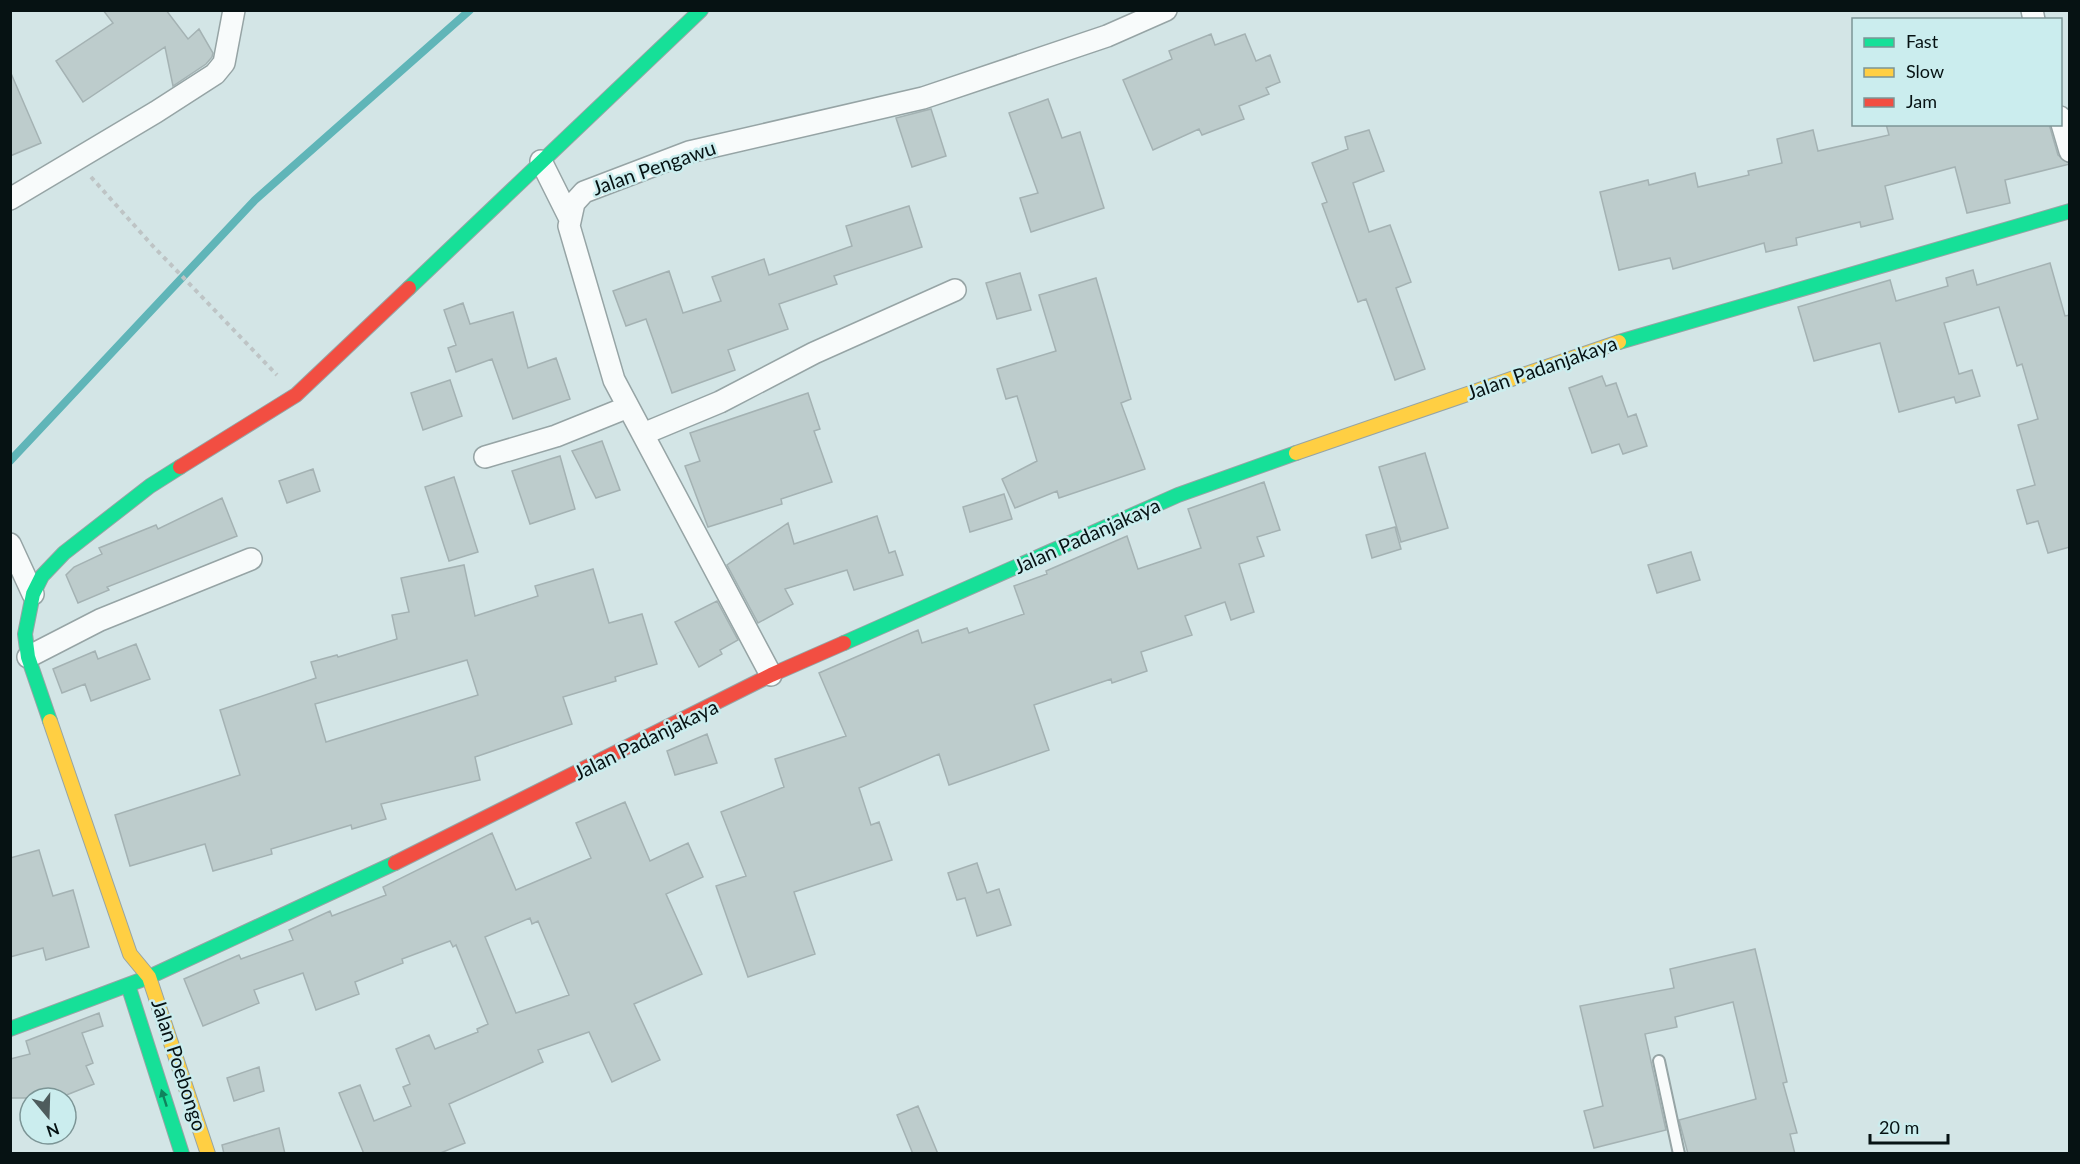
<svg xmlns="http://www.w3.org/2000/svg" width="2080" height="1164" font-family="Lato,sans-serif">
  <rect width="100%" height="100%" fill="#d3e5e6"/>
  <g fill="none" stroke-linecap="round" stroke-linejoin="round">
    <!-- stream -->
    <path stroke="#60b5b8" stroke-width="8" d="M 10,461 L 255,200 L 470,10"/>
  </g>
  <!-- building -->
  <path fill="#bdcccc" stroke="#a4b2b3" stroke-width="1.5" fill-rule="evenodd" d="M 103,10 L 166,10 L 188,39 L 199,29 L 213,53 L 212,57 L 206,64 L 173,86 L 165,47 L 83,102 L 56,61 L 113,23 Z
    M 1211,34 L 1215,45 L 1245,34 L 1256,61 L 1270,55 L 1280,82 L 1266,88 L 1269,94 L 1239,106 L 1244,119 L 1202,135 L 1199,129 L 1153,150 L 1123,80 L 1172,59 L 1169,51 Z
    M 10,71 L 41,143 L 10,156 Z
    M 1048,99 L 1062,138 L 1080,132 L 1104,208 L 1031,232 L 1020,198 L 1038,193 L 1009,113 Z
    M 931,109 L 946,156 L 912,167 L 896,118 Z
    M 1886,124 L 2049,124 L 2058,155 L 2070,164 L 2005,180 L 2010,203 L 1967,213 L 1955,167 L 1885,186 L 1893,219 L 1861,227 L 1860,222 L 1796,238 L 1797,245 L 1766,252 L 1764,243 L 1673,269 L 1670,258 L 1619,270 L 1600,192 L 1648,180 L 1649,185 L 1695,173 L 1698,187 L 1749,175 L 1748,171 L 1782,163 L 1777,139 L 1813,130 L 1818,151 L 1889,135 Z
    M 1369,130 L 1384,171 L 1353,183 L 1369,232 L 1390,225 L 1411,282 L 1396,288 L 1425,369 L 1395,380 L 1366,299 L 1358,302 L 1322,204 L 1327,202 L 1312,163 L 1348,149 L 1345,137 Z
    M 909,206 L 922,247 L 834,276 L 837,284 L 779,304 L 788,329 L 728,350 L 735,370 L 672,393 L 646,319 L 626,326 L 613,291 L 669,271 L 683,313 L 721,301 L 712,277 L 764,259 L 769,275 L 852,246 L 846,226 Z
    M 2050,263 L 2065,316 L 2070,315 L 2070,547 L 2048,553 L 2038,521 L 2027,524 L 2017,490 L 2035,485 L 2018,425 L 2038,419 L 2022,364 L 2017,366 L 1999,307 L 1944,323 L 1959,374 L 1972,370 L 1980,396 L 1956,403 L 1954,397 L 1899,412 L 1880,343 L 1814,361 L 1798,307 L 1890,280 L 1896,301 L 1948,286 L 1946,278 L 1973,270 L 1977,285 Z
    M 1020,273 L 1031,310 L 997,319 L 986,283 Z
    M 1096,278 L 1131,399 L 1121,403 L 1145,469 L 1059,498 L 1057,491 L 1015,508 L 1002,479 L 1037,461 L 1017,396 L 1006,399 L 997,369 L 1056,351 L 1039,295 Z
    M 463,303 L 470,324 L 513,312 L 528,368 L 556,358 L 570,399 L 513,419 L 492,359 L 456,372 L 448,348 L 456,345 L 444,310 Z
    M 1602,376 L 1606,386 L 1616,383 L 1628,417 L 1636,414 L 1647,446 L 1623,454 L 1619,444 L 1592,453 L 1569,388 Z
    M 450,380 L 462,416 L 423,430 L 411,393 Z
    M 808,393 L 820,429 L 814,431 L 832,482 L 781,499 L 782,504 L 708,527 L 685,466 L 700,461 L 690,433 Z
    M 602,441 L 620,490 L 596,498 L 572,451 Z
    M 1425,453 L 1448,528 L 1401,542 L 1379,467 Z
    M 560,456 L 575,509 L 530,524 L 512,471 Z
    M 313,469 L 320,491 L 287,503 L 279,481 Z
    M 454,477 L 478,552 L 449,561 L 425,487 Z
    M 1264,482 L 1280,530 L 1257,537 L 1264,556 L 1239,564 L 1254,612 L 1231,620 L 1225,602 L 1185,616 L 1192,635 L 1141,652 L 1147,671 L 1112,683 L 1111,679 L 1034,705 L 1049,750 L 949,785 L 939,754 L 859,788 L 871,825 L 879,822 L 892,860 L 794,892 L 815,954 L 748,977 L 716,886 L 746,876 L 721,812 L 784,787 L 775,759 L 846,736 L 819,673 L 918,630 L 922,643 L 967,628 L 969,633 L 1024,614 L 1014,586 L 1047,574 L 1046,571 L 1127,536 L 1138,569 L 1201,548 L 1188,509 Z
    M 1004,494 L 1012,519 L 970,532 L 963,507 Z
    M 222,498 L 237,536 L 107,587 L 109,590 L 78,603 L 66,575 L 74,567 L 102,554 L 99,548 L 156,525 L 158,529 Z
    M 877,516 L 889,553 L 895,551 L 903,575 L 854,590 L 847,570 L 785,589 L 793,604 L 758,623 L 727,565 L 788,523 L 794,544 Z
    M 1395,527 L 1401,549 L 1372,558 L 1366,535 Z
    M 1691,552 L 1700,580 L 1657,593 L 1648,565 Z
    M 464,565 L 475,616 L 538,596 L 535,586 L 593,569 L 609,623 L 642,614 L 657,664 L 615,677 L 616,681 L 563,697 L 572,724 L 475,757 L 480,780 L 381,804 L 386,819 L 352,829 L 351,825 L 271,849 L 272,854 L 213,871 L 205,844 L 130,866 L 115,815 L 240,775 L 220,710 L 316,678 L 311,662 L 337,655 L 338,657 L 397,639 L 392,615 L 409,612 L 401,578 ZM 467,660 L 478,695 L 326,742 L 315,704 Z
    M 717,601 L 738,640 L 720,650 L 722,654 L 699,667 L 675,622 Z
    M 136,644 L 150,679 L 91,701 L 85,684 L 62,693 L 53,669 L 95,651 L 98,659 Z
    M 707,734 L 717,763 L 675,775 L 667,751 Z
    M 625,802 L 650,861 L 688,843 L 703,877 L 666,894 L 702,974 L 634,1004 L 660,1060 L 612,1082 L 589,1032 L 538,1050 L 543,1062 L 449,1104 L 465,1143 L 438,1154 L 364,1154 L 339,1093 L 360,1085 L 374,1121 L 411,1106 L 403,1087 L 410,1084 L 396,1049 L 429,1035 L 435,1049 L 478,1032 L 477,1029 L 488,1024 L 456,945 L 453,947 L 450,941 L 402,959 L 403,963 L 355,982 L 359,994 L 316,1010 L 303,973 L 254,990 L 259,1003 L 203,1026 L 184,979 L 239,955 L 241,959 L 293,940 L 289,930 L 330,911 L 332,916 L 386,895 L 383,887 L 492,833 L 516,890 L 591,858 L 576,823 ZM 530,918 L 532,924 L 538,921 L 569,995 L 516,1013 L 485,937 Z
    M 39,850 L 53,896 L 73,890 L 89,947 L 46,960 L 43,948 L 10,957 L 10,858 Z
    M 977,863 L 987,893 L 999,889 L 1011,925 L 977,936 L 965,898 L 957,900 L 948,873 Z
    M 1755,949 L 1787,1082 L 1783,1083 L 1797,1133 L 1790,1134 L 1795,1154 L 1688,1154 L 1679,1120 L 1756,1099 L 1733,1002 L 1675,1017 L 1677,1027 L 1645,1034 L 1666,1130 L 1594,1148 L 1584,1111 L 1603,1106 L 1580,1006 L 1674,988 L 1670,969 Z
    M 99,1013 L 103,1026 L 82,1033 L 93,1063 L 86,1066 L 94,1084 L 59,1098 L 10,1098 L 10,1059 L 30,1054 L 26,1041 Z
    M 259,1067 L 264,1091 L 234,1101 L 227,1078 Z
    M 918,1106 L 938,1154 L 913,1154 L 897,1115 Z
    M 279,1128 L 285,1154 L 224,1154 L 222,1145 Z"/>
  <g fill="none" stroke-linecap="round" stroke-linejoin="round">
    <!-- lane casing -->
    <g stroke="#96a4a5" stroke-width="14">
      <path id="lane" d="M 1659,1061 L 1679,1154"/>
    </g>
    <!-- street casing -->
    <g stroke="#96a4a5" stroke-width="24">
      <path id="street" d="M 2032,10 L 2034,20
        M 2060,117 L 2070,151
        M 541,161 L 569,217
        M 10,199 L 156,112 L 215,74 L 224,63 L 234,10
        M 643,434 L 720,402 L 814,353 L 955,290
        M 485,457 L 556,436 L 628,407
        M 10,544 L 33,594
        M 28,657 L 100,620 L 251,559
        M 771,675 L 614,380 L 569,226 L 574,203 L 584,192 L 689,152 L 923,98 L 1107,36 L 1166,10"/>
    </g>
    <!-- fast casing -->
    <g stroke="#96a4a5" stroke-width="16">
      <path id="fast" d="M 409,288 L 701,10
        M 1619,342 L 2070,211
        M 844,643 L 1178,495 L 1296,453
        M 50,721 L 28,657 L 25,634 L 33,594 L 42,576 L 64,553 L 150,486 L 180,467
        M 128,985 L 182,1154
        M 10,1029 L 149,977 L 395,863"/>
    </g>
    <!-- slow casing -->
    <g stroke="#96a4a5" stroke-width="16">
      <path id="slow" d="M 1296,453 L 1619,342
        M 50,721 L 130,954 L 149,977 L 208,1154"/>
    </g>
    <!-- jam casing -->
    <g stroke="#96a4a5" stroke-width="16">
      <path id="jam" d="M 180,467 L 296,395 L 409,288
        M 395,863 L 771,675 L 844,643"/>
    </g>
    <!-- path -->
    <path stroke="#bec4c5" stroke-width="4" stroke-dasharray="4.5 4.5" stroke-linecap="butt" d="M 91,177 L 151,244 L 277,375"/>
    <!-- lane -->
    <use href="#lane" stroke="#f8fbfb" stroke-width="10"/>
    <!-- street -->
    <use href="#street" stroke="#f8fbfb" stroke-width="21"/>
    <!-- fast -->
    <use href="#fast" stroke="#16e098" stroke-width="14"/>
    <!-- slow -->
    <use href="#slow" stroke="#ffcf43" stroke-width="14"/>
    <!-- jam -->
    <use href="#jam" stroke="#f24e42" stroke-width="14"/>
  </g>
  <!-- one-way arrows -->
  <defs><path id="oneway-solid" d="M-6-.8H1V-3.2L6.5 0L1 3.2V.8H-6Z" transform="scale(1.5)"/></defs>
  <use fill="#0f835c" href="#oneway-solid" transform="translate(164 1098) rotate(-108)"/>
  <g text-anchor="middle" stroke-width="5" stroke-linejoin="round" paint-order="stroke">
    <!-- street labels -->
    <g font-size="20" fill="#061213" stroke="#cbedee">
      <text transform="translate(654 168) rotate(-19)" y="7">Jalan Pengawu</text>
      <text transform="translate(1542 368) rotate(-19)" y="7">Jalan Padanjakaya</text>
      <text transform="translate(1087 536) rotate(-24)" y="7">Jalan Padanjakaya</text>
      <text transform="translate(646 740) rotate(-26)" y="7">Jalan Padanjakaya</text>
      <text transform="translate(179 1065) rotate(72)" y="7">Jalan Poebongo</text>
    </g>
  </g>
  <!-- border -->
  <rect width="2080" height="1164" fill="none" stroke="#061213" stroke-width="24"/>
  <!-- legend -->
  <rect x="1852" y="18" width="210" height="108" fill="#cbedee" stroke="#7c9596" stroke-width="1.5"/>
  <rect x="1864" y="38" width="30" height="9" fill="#16e098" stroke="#7c9596" stroke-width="1.5"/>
  <text x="1906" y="48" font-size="18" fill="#061213">Fast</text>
  <rect x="1864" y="68" width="30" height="9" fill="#ffcf43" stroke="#7c9596" stroke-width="1.5"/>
  <text x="1906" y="78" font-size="18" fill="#061213">Slow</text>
  <rect x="1864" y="98" width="30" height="9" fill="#f24e42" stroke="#7c9596" stroke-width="1.5"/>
  <text x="1906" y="108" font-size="18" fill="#061213">Jam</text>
  <!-- north arrow -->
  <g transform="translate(48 1116) rotate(161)"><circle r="28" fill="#cbedee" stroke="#7c9596" stroke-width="1.5"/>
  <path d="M0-4.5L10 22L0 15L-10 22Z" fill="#4e5c5d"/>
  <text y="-9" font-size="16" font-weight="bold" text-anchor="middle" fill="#061213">N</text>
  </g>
  <!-- scale -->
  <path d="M1870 1134v9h78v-9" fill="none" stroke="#061213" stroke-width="3"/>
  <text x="1879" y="1134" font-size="18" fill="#061213" stroke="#cbedee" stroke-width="4.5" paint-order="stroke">20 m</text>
</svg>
